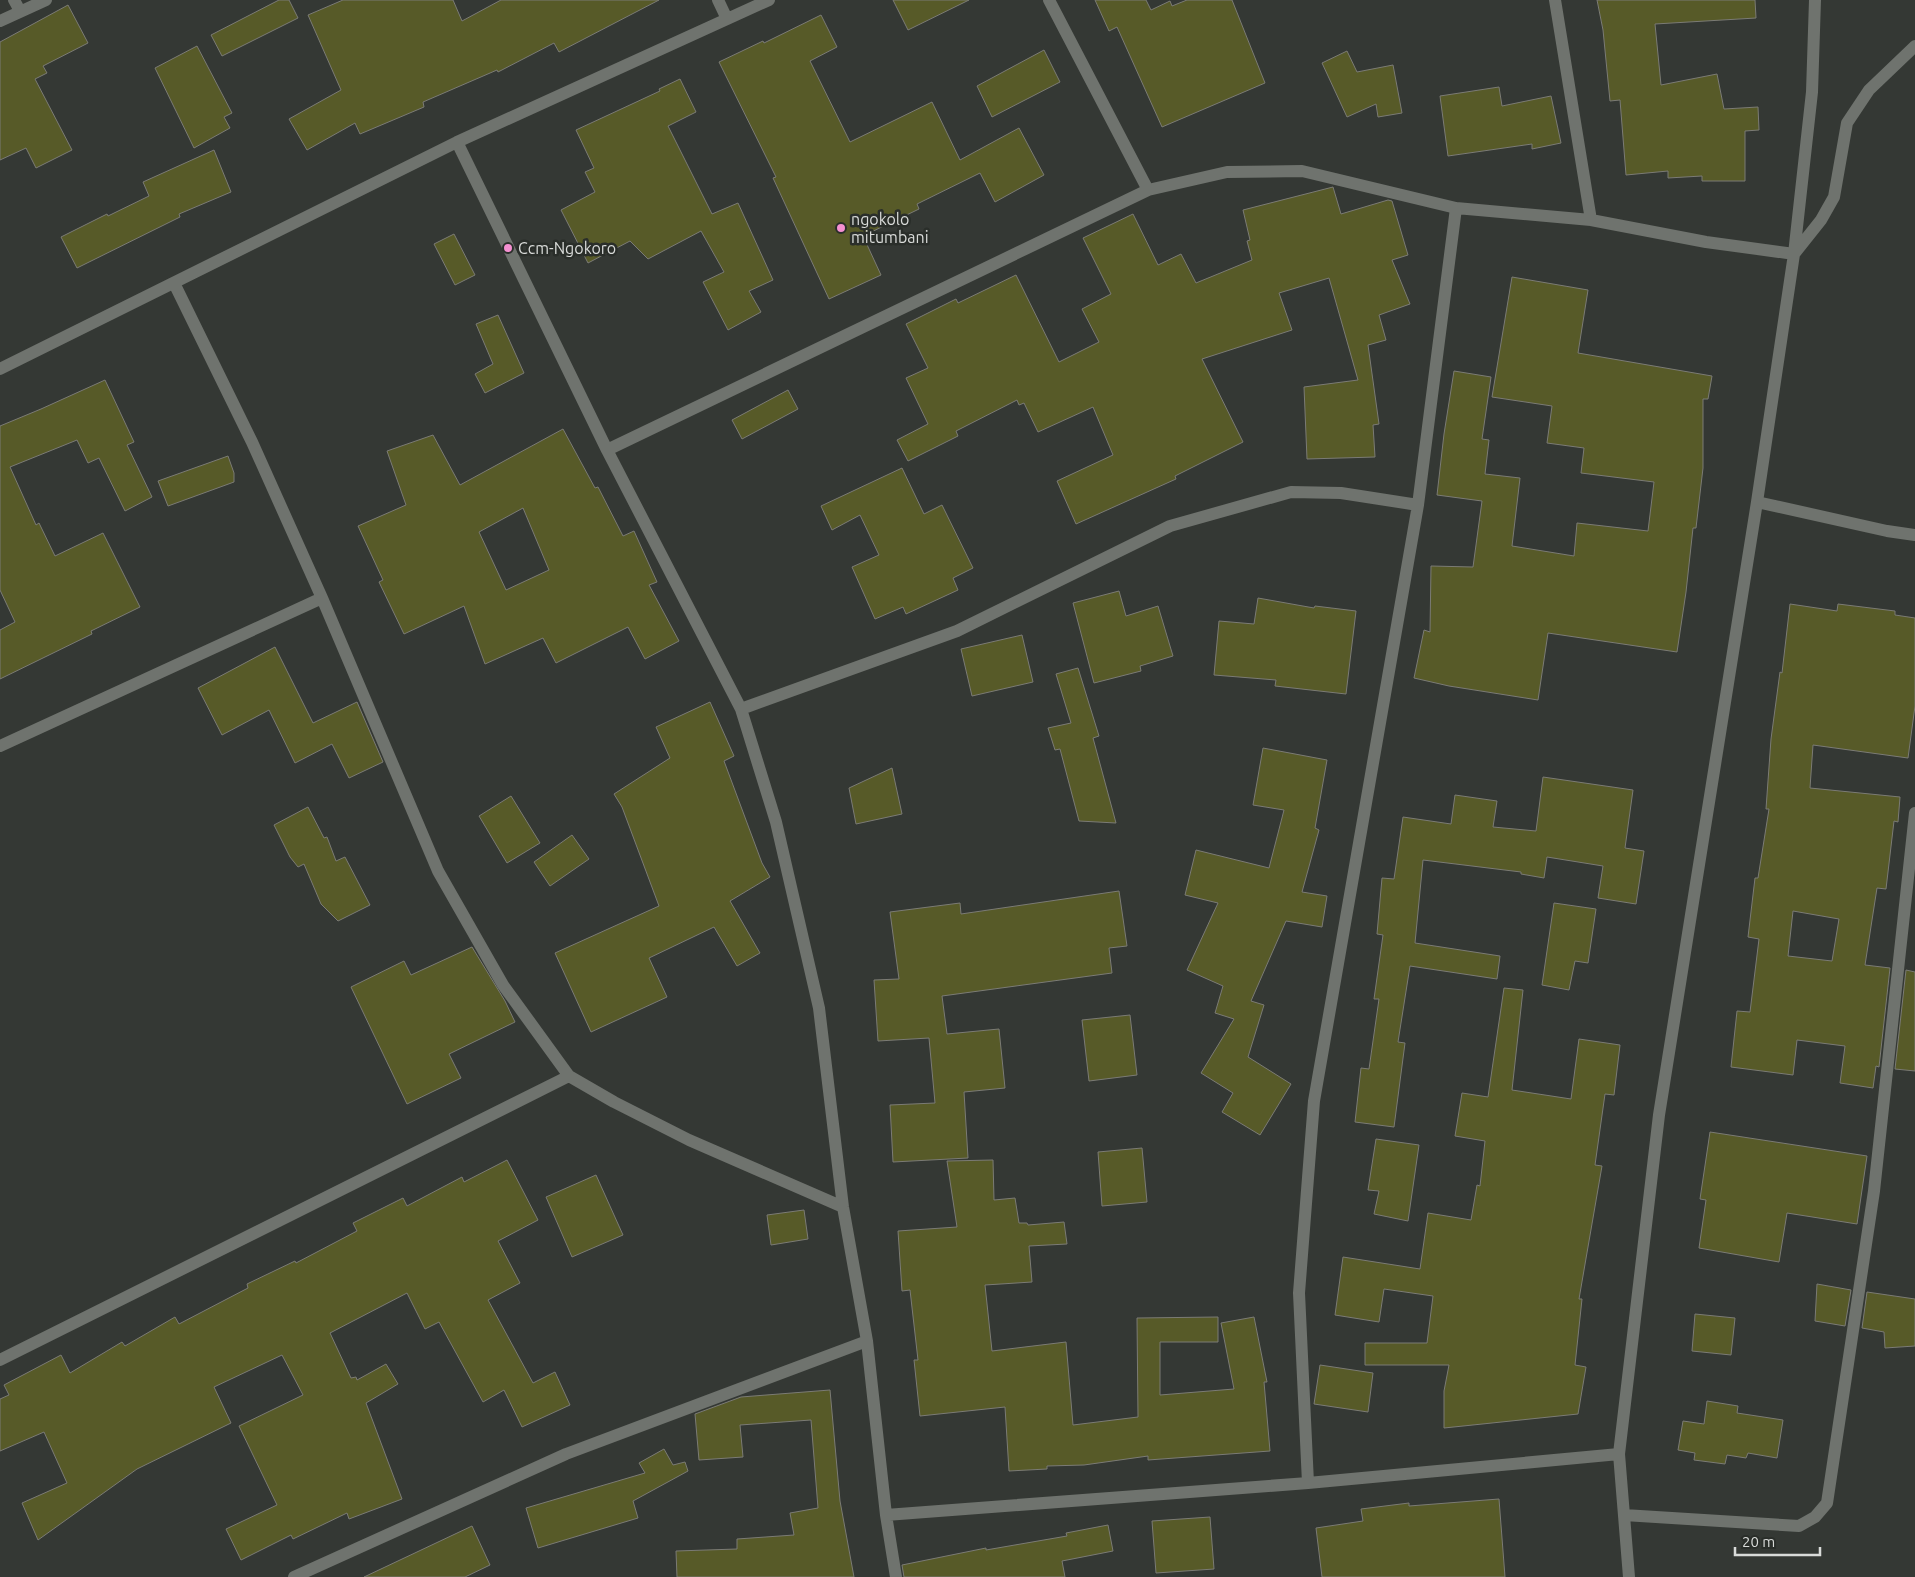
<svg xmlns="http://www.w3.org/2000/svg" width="1915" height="1577" font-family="Ubuntu,sans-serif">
  <rect width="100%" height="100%" fill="#343834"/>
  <!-- building -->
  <path fill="#575a28" stroke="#7b7b75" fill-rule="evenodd" d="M 279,0 L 289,0 L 298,18 L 222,56 L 211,35 Z
    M 343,0 L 453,0 L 462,21 L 501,0 L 659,0 L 559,52 L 554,43 L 498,72 L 497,70 L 423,102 L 424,107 L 360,134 L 355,123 L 307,150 L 289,119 L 341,90 L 308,15 Z
    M 893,0 L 969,0 L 908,30 Z
    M 1095,0 L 1146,0 L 1151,10 L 1170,1 L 1172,6 L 1187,0 L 1232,0 L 1265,83 L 1162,127 L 1117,27 L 1109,31 Z
    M 1597,0 L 1755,0 L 1756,18 L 1655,24 L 1661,85 L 1717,74 L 1724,109 L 1758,107 L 1759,130 L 1745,131 L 1745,181 L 1702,181 L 1702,176 L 1668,178 L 1668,171 L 1626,175 L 1620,100 L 1610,101 L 1603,30 Z
    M 68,5 L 88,43 L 43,66 L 47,73 L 35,79 L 72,150 L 36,168 L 26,148 L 0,160 L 0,42 Z
    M 821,15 L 837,47 L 810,61 L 850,142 L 932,102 L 960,160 L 1019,128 L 1044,175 L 995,202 L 980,173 L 917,204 L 919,209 L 863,236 L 881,275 L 829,299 L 773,178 L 776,177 L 719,62 L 763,41 L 764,43 Z
    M 197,46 L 232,113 L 224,117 L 230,128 L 194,148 L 155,68 Z
    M 1044,50 L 1060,82 L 992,117 L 977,86 Z
    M 1347,51 L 1357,72 L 1393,65 L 1402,113 L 1378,117 L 1376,104 L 1347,117 L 1322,63 Z
    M 680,79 L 696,112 L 668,126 L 712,214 L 738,203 L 773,280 L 749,291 L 761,312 L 728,330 L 703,282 L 724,272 L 701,231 L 648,259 L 630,241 L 588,263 L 561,210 L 595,192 L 585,172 L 594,168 L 576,130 L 660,91 L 659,89 Z
    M 1499,87 L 1502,106 L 1551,96 L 1561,143 L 1532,149 L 1532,144 L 1448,156 L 1440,96 Z
    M 214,150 L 231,192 L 179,214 L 180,217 L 77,268 L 61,237 L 107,214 L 108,216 L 149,196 L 143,182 Z
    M 1333,187 L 1341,214 L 1388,200 L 1392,201 L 1408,255 L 1392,260 L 1410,304 L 1379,315 L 1386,340 L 1368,345 L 1379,424 L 1373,425 L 1375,457 L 1307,459 L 1304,387 L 1358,380 L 1329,278 L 1279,293 L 1292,330 L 1202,359 L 1243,442 L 1175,476 L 1176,479 L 1076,524 L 1057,481 L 1113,455 L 1093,407 L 1038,432 L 1024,403 L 1019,405 L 1017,400 L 956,431 L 958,436 L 908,461 L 897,440 L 928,424 L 906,378 L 928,368 L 906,324 L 956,299 L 958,303 L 1016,275 L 1059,362 L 1099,342 L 1082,309 L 1111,294 L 1083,238 L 1133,214 L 1158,265 L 1181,254 L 1196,283 L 1252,260 L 1247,241 L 1250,240 L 1243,210 Z
    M 454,234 L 475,275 L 455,285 L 434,244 Z
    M 1512,277 L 1588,290 L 1578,353 L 1712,376 L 1708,399 L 1703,399 L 1703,468 L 1696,528 L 1693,528 L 1686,592 L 1677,652 L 1548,633 L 1538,700 L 1449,686 L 1414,678 L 1424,630 L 1430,632 L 1431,566 L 1473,567 L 1482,501 L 1437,495 L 1444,434 L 1454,371 L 1491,377 L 1482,439 L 1489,440 L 1485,474 L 1520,478 L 1512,546 L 1574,556 L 1577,523 L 1648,531 L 1654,482 L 1581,473 L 1584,448 L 1547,443 L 1552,406 L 1492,397 Z
    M 498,315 L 524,373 L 485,393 L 475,374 L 493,364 L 476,324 Z
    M 105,380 L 134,442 L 127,445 L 152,497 L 125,511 L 99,458 L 88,463 L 77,440 L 10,467 L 36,525 L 39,523 L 55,556 L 103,533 L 140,607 L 91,631 L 92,634 L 0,679 L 0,630 L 15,622 L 0,590 L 0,426 L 41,409 Z
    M 788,390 L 798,409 L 742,439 L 732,420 Z
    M 563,429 L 595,488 L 598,487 L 623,536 L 634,531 L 657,582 L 649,585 L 679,641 L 645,659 L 628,627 L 556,663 L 543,638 L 485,664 L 464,606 L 404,634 L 379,582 L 383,580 L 358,526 L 406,505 L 387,451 L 433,435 L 460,485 ZM 523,508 L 549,570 L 506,590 L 479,532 Z
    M 228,456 L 234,473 L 234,482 L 168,506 L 158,481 Z
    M 902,468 L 924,514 L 942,505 L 973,568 L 953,578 L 958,590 L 906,614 L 903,607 L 875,619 L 852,567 L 879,555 L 860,515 L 832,530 L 821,506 Z
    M 1119,591 L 1126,616 L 1158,606 L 1173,656 L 1140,666 L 1141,671 L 1094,683 L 1073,603 Z
    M 1258,598 L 1314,608 L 1315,606 L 1356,611 L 1346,694 L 1275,686 L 1276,680 L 1214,675 L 1219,621 L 1254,624 Z
    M 1790,604 L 1837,611 L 1838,604 L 1895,611 L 1895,615 L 1915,618 L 1915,706 L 1908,758 L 1813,745 L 1810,788 L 1900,797 L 1898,822 L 1894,821 L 1886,889 L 1877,888 L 1865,965 L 1890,968 L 1879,1067 L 1876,1066 L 1873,1088 L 1840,1083 L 1845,1046 L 1797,1040 L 1793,1075 L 1731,1067 L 1737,1011 L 1750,1012 L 1759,939 L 1748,937 L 1755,878 L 1758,878 L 1769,809 L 1766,809 L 1771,739 L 1780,672 L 1782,673 ZM 1793,911 L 1839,919 L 1832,961 L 1788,956 Z
    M 1022,635 L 1033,682 L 972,696 L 961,649 Z
    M 275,647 L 313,723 L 357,702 L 383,762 L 349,778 L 332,744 L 295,763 L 269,710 L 222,735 L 198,688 Z
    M 1078,668 L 1099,736 L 1093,738 L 1116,823 L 1079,821 L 1060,749 L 1055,750 L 1048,728 L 1071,723 L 1056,674 Z
    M 710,702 L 734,756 L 724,761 L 762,863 L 770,877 L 730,901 L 760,953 L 737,966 L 714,927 L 649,958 L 667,997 L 591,1032 L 555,953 L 659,906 L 622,807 L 614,794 L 670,758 L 656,727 Z
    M 1263,748 L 1327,760 L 1315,828 L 1319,830 L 1302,892 L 1327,896 L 1322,927 L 1286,921 L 1251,1001 L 1264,1005 L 1248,1057 L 1291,1084 L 1260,1135 L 1222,1112 L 1233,1093 L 1201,1073 L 1234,1019 L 1215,1013 L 1223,986 L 1187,970 L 1218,903 L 1185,895 L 1196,850 L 1269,868 L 1284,810 L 1253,805 Z
    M 892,768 L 902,814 L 856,824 L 849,788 Z
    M 1543,777 L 1633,790 L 1625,848 L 1644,851 L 1636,904 L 1598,898 L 1603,866 L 1547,857 L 1544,878 L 1521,874 L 1521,872 L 1423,860 L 1415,943 L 1500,956 L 1497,979 L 1410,966 L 1398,1042 L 1405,1043 L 1394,1127 L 1355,1122 L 1361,1068 L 1369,1069 L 1379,999 L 1374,999 L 1383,935 L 1377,934 L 1382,878 L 1394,879 L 1403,817 L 1451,824 L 1455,795 L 1497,801 L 1493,827 L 1536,831 Z
    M 511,796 L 540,843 L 507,863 L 479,816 Z
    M 308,807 L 324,838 L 327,837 L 336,861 L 345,857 L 370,905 L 338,921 L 321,904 L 304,864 L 298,867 L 290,857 L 274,825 Z
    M 572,835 L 589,859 L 550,886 L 534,862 Z
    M 1119,891 L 1127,946 L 1109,948 L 1112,973 L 942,996 L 947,1034 L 999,1029 L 1005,1088 L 964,1092 L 968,1158 L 893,1162 L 890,1105 L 935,1103 L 929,1038 L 878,1041 L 874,980 L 899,979 L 890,912 L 960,903 L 961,914 Z
    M 1554,903 L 1596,909 L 1588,963 L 1575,961 L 1569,990 L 1542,985 Z
    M 472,947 L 505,1001 L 515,1022 L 449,1054 L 461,1078 L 407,1104 L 351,987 L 404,961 L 411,975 Z
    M 1906,970 L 1915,972 L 1915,1071 L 1895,1069 Z
    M 1504,988 L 1523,990 L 1512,1090 L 1571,1099 L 1579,1039 L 1620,1045 L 1614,1095 L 1605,1094 L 1595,1165 L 1602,1166 L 1579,1299 L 1582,1299 L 1575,1365 L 1586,1367 L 1578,1414 L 1444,1428 L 1444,1391 L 1449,1365 L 1365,1365 L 1365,1343 L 1427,1343 L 1433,1296 L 1384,1289 L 1379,1322 L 1335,1315 L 1343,1257 L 1420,1269 L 1428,1213 L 1471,1220 L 1477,1185 L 1480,1186 L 1485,1141 L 1455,1136 L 1462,1093 L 1488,1097 Z
    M 1130,1015 L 1137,1075 L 1089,1081 L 1082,1020 Z
    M 1710,1132 L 1867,1156 L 1857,1224 L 1787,1213 L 1779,1262 L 1699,1248 L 1706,1200 L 1700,1199 Z
    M 1376,1139 L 1419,1145 L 1408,1221 L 1374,1214 L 1379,1191 L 1368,1190 Z
    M 1142,1148 L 1147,1202 L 1102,1206 L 1098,1152 Z
    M 507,1160 L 538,1220 L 498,1241 L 520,1283 L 488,1300 L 533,1383 L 555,1372 L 570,1405 L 522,1427 L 504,1390 L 483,1402 L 439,1322 L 425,1329 L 407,1293 L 330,1333 L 351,1378 L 356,1377 L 357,1380 L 386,1364 L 398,1384 L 366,1403 L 402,1499 L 349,1519 L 347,1513 L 293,1539 L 291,1535 L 241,1560 L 226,1529 L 277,1505 L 239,1426 L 303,1395 L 282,1355 L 214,1387 L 231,1423 L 137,1469 L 38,1540 L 22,1503 L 67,1483 L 44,1432 L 0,1451 L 0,1399 L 9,1395 L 4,1385 L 61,1355 L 70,1373 L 122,1342 L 125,1346 L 175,1317 L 179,1324 L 248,1288 L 247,1284 L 295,1261 L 296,1263 L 357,1231 L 353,1223 L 403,1198 L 407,1206 L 462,1177 L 464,1182 Z
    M 993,1160 L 994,1200 L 1015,1198 L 1019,1223 L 1027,1223 L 1028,1225 L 1064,1222 L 1067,1244 L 1029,1246 L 1032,1282 L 985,1285 L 992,1351 L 1066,1342 L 1073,1425 L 1138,1417 L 1137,1318 L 1218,1317 L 1218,1342 L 1160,1342 L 1160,1395 L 1234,1389 L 1221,1323 L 1254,1317 L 1267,1382 L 1264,1382 L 1270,1451 L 1148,1460 L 1148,1456 L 1084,1465 L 1047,1466 L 1047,1469 L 1009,1471 L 1005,1407 L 920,1416 L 914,1360 L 918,1360 L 910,1290 L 902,1291 L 898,1231 L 957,1227 L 947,1161 Z
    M 596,1175 L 623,1235 L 572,1257 L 546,1197 Z
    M 804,1210 L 808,1239 L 771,1245 L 767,1215 Z
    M 1817,1284 L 1851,1290 L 1845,1326 L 1815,1321 Z
    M 1867,1292 L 1915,1299 L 1915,1346 L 1885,1348 L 1884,1332 L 1862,1328 Z
    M 1695,1314 L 1735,1318 L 1731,1355 L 1692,1351 Z
    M 1320,1365 L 1373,1373 L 1368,1412 L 1314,1404 Z
    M 830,1390 L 840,1501 L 854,1577 L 677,1577 L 676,1551 L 737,1549 L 737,1539 L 794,1535 L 790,1513 L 818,1508 L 811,1420 L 740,1425 L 743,1457 L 699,1460 L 695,1414 L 741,1397 Z
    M 1707,1401 L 1738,1406 L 1737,1413 L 1783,1420 L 1777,1458 L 1748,1453 L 1746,1458 L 1727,1455 L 1725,1464 L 1694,1460 L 1695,1453 L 1678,1450 L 1683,1421 L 1704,1424 Z
    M 664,1449 L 673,1465 L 685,1462 L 688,1471 L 633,1501 L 638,1518 L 538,1548 L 526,1508 L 645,1473 L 639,1463 Z
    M 1499,1499 L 1505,1577 L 1322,1577 L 1316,1528 L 1363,1521 L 1361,1509 L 1409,1503 L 1409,1506 Z
    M 1210,1517 L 1214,1569 L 1156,1573 L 1152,1521 Z
    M 1108,1525 L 1113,1551 L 1062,1561 L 1065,1577 L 904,1577 L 902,1565 L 986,1548 L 986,1550 L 1067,1536 L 1066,1533 Z
    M 472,1526 L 490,1565 L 465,1577 L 364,1577 Z"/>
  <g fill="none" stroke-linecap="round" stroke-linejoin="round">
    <!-- minor -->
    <path stroke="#6f736e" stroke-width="12" d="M 14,0 L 20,11
      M 718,0 L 727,19
      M 1049,0 L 1148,190
      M 1555,0 L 1591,220
      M 0,21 L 46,0
      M 457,142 L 607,450 L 741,709 L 776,822 L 819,1008 L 843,1207 L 867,1341 L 886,1515 L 896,1577
      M 174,283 L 252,442 L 322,598 L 438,871 L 503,985 L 569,1076 L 614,1102 L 689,1140 L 843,1207
      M 0,369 L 457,142 L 769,0
      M 607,450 L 1148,190 L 1227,172 L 1302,171 L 1456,208 L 1591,220 L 1706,242 L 1794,254 L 1821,220 L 1834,197 L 1847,123 L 1869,90 L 1915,46
      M 1757,502 L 1887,531 L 1915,535
      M 741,709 L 957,631 L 1170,526 L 1291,492 L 1341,493 L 1418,505
      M 0,746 L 322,598
      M 0,1360 L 569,1076
      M 1308,1483 L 1299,1293 L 1314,1101 L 1418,505 L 1456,208
      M 886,1515 L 1308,1483 L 1619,1454
      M 1624,1515 L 1799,1526 L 1815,1517 L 1827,1503 L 1874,1191 L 1915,813
      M 294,1577 L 566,1454 L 867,1341
      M 1629,1577 L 1619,1454 L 1659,1115 L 1757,502 L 1794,254 L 1812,92 L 1815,0"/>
  </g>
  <!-- markers -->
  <g fill="#f590d1" stroke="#2a2e2a" stroke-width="2">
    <circle cx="841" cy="228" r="5"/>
    <circle cx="508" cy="248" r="5"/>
  </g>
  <g text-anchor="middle" stroke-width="5" stroke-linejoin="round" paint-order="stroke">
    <!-- poi labels -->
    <g font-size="16" fill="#d9dbd9" stroke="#2a2e2a" text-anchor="start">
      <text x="851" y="225">ngokolo<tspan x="851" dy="18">mitumbani</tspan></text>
      <text x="518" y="254">Ccm-Ngokoro</text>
    </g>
  </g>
  <!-- scale -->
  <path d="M1735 1547v8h85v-8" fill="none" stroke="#d9dbd9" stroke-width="2.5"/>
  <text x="1742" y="1547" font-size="15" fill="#d9dbd9" stroke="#2a2e2a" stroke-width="4" paint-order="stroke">20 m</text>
</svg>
